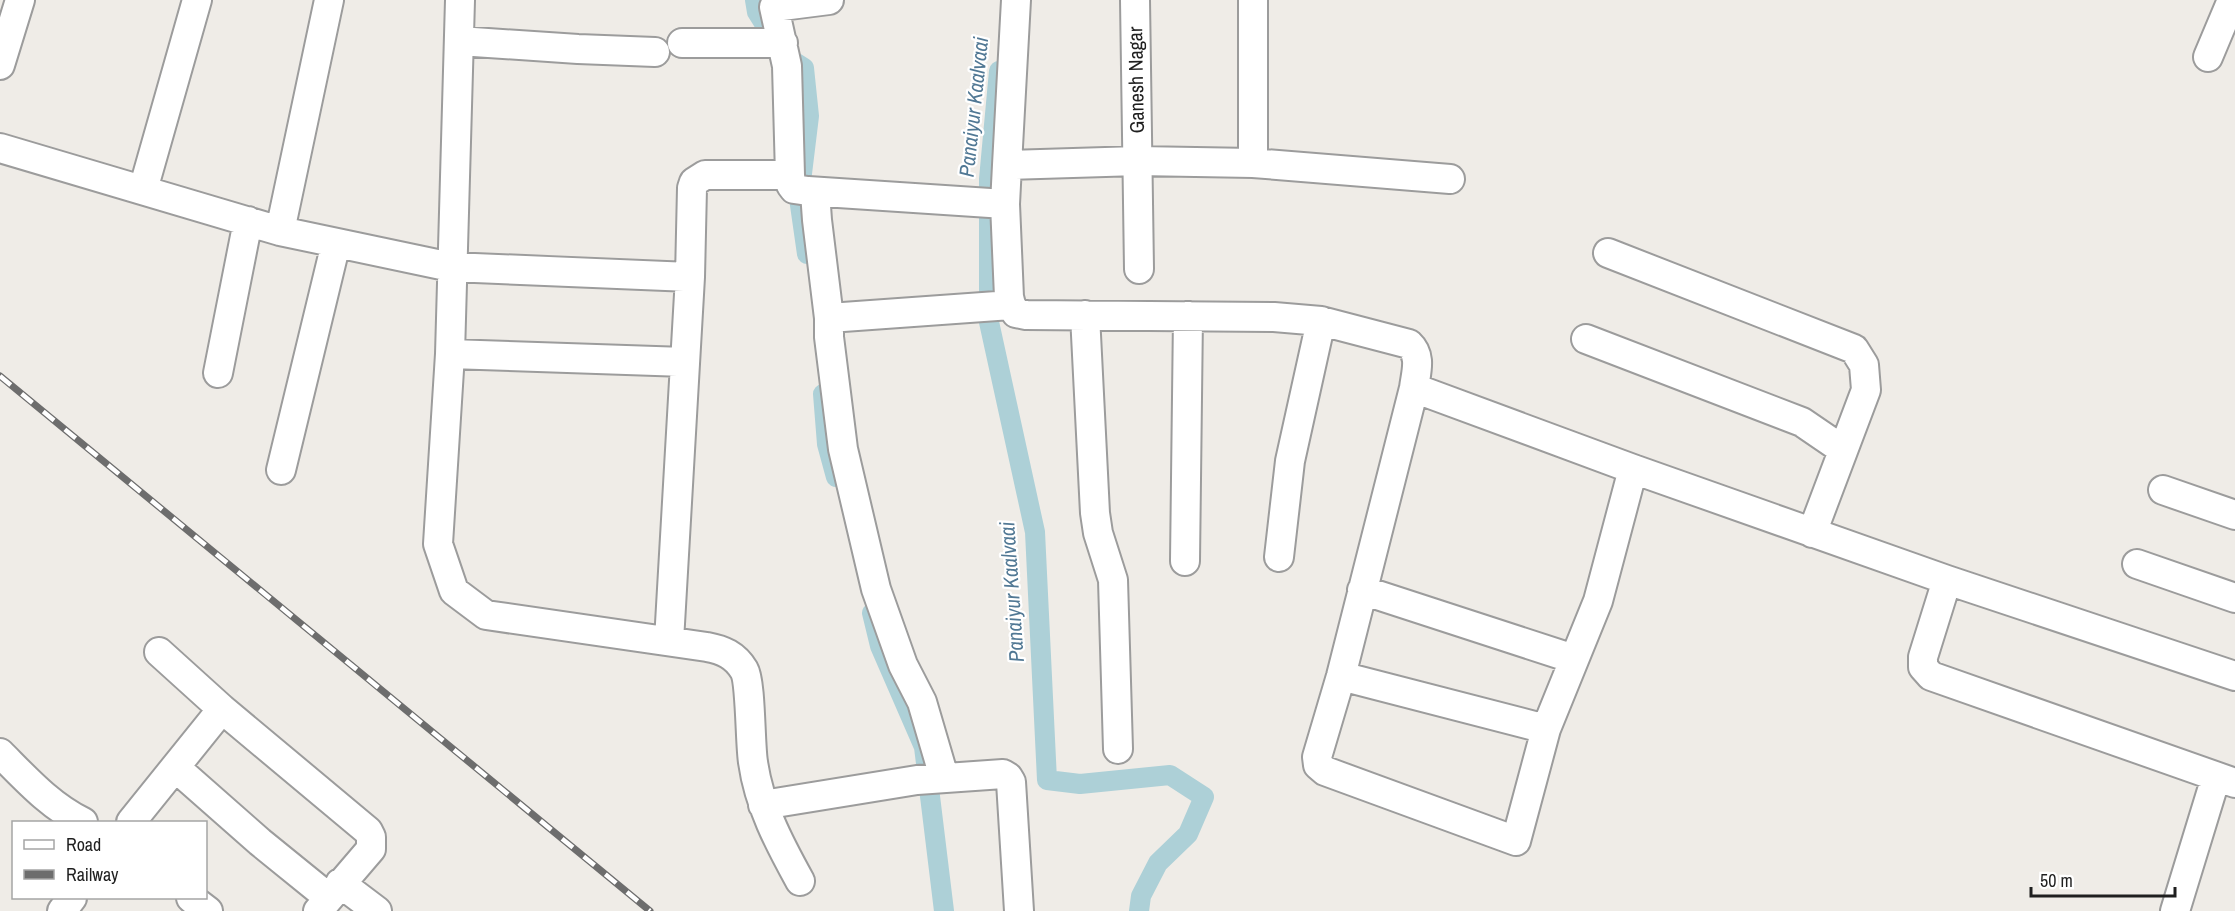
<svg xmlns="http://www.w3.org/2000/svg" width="2235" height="911" font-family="'Archivo Narrow',sans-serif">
  <rect width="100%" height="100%" fill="#efece7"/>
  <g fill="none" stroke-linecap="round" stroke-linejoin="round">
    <!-- canal -->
    <path stroke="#add0d7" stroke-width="20" d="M 755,0 L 757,12 L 767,28
      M 782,54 L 804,68 L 809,116 L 799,198 L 807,254
      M 999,71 L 989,179 L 989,322 L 1035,532 L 1047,780 L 1080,784 L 1170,775 L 1204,797 L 1188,834 L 1158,863 L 1141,896 L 1139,911
      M 823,394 L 827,444 L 836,477
      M 872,613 L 880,646 L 924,747 L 944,911"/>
    <!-- minor casing -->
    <g stroke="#9c9c9c" stroke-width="32">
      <path id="minor" d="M 460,0 L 450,354 L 438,544 L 454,591 L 486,615 L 707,647 C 723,650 735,655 744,670 C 751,682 750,744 753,762 C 759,805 779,843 800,881
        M 1135,0 L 1139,269
        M 459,41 L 578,49 L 655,52
        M 682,43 L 783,43
        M 2208,57 L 2232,0
        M 0,65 L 20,0
        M 0,148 L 280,231 L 451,267 L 690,277 L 692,188 L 694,182 L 705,175 L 790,175 L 791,185 L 794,189 L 808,191 L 1005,204 L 1007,165 L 1138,161 L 1253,163 L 1450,179
        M 1253,163 L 1253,0
        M 1007,165 L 1016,0
        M 790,175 L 787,66 L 774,7 L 829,0
        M 143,190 L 197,0
        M 815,192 L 817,220 L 829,318 L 829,337 L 843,449 L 876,589 L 903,665 L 922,702 L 944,777
        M 1005,204 L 1009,297 L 1011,305 L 1016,313 L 1026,315 L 1274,317 L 1321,321 L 1409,344 C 1422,356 1416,372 1414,388 L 1341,676 L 1317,757 L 1318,765 L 1325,771 L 1516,841 L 1546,729
        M 280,231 L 329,0
        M 1608,253 L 1854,349 L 1864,365 L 1866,390 L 1812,533
        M 1085,315 L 1095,513 L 1098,533 L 1113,580 L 1118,749
        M 829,318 L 1011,305
        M 1586,339 L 1802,422 L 1843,450
        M 450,354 L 685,362
        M 218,373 L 248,221
        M 1414,388 L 1633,469 L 1947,580 L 2235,676
        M 281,470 L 336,243
        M 2163,490 L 2235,515
        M 1279,557 L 1290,461 L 1321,321
        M 1185,561 L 1188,316
        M 2137,564 L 2235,598
        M 1947,580 L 1923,657 L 1923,667 L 1931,676 L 2235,783
        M 1362,590 L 1574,659
        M 669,641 L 690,277
        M 159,652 L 222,709 L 368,831 L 371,837 L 371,849 L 318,911
        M 1341,676 L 1546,729 L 1598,601 L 1633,469
        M 0,753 C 26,779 50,806 83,822
        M 176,768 L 260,842 L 329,898
        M 763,805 L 917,780 L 1003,774 L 1008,777 L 1011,782 L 1019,911
        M 131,822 L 222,709
        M 340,883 L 377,911
        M 191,898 L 208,911
        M 62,911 L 72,898
        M 2175,911 L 2216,777"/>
    </g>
    <!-- minor -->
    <use href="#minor" stroke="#fff" stroke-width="28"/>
    <!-- rail casing -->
    <g stroke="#6d6d6d" stroke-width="7">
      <path id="rail" d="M 0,376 L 650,911"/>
    </g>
    <!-- rail -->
    <use href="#rail" stroke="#fff" stroke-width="4.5" stroke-dasharray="14" stroke-linecap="butt"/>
  </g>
  <g text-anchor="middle" stroke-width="4.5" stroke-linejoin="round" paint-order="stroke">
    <!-- street labels -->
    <g font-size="20" fill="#1f1f1f" stroke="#fff">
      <text transform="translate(1136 80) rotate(-91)" y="7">Ganesh Nagar</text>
    </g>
    <!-- water labels -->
    <g font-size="21" font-style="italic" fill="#517894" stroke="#fff">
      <text transform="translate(974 107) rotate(-84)" y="7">Panaiyur Kaalvaai</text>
      <text transform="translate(1012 592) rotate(-94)" y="7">Panaiyur Kaalvaai</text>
    </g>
  </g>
  <!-- legend -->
  <rect x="12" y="821" width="195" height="78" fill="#ffffff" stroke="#a5a5a5" stroke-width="1.5"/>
  <rect x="24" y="840" width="30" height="9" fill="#ffffff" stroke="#a5a5a5" stroke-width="1.5"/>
  <text x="66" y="851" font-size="18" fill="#1f1f1f">Road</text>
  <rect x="24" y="870" width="30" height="9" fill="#6d6d6d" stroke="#a5a5a5" stroke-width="1.5"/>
  <text x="66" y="881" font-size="18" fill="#1f1f1f">Railway</text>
  <!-- scale -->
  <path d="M2031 887v9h144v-9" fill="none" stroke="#1f1f1f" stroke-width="3"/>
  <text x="2040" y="887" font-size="18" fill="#1f1f1f" stroke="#ffffff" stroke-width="4.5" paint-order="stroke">50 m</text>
</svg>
